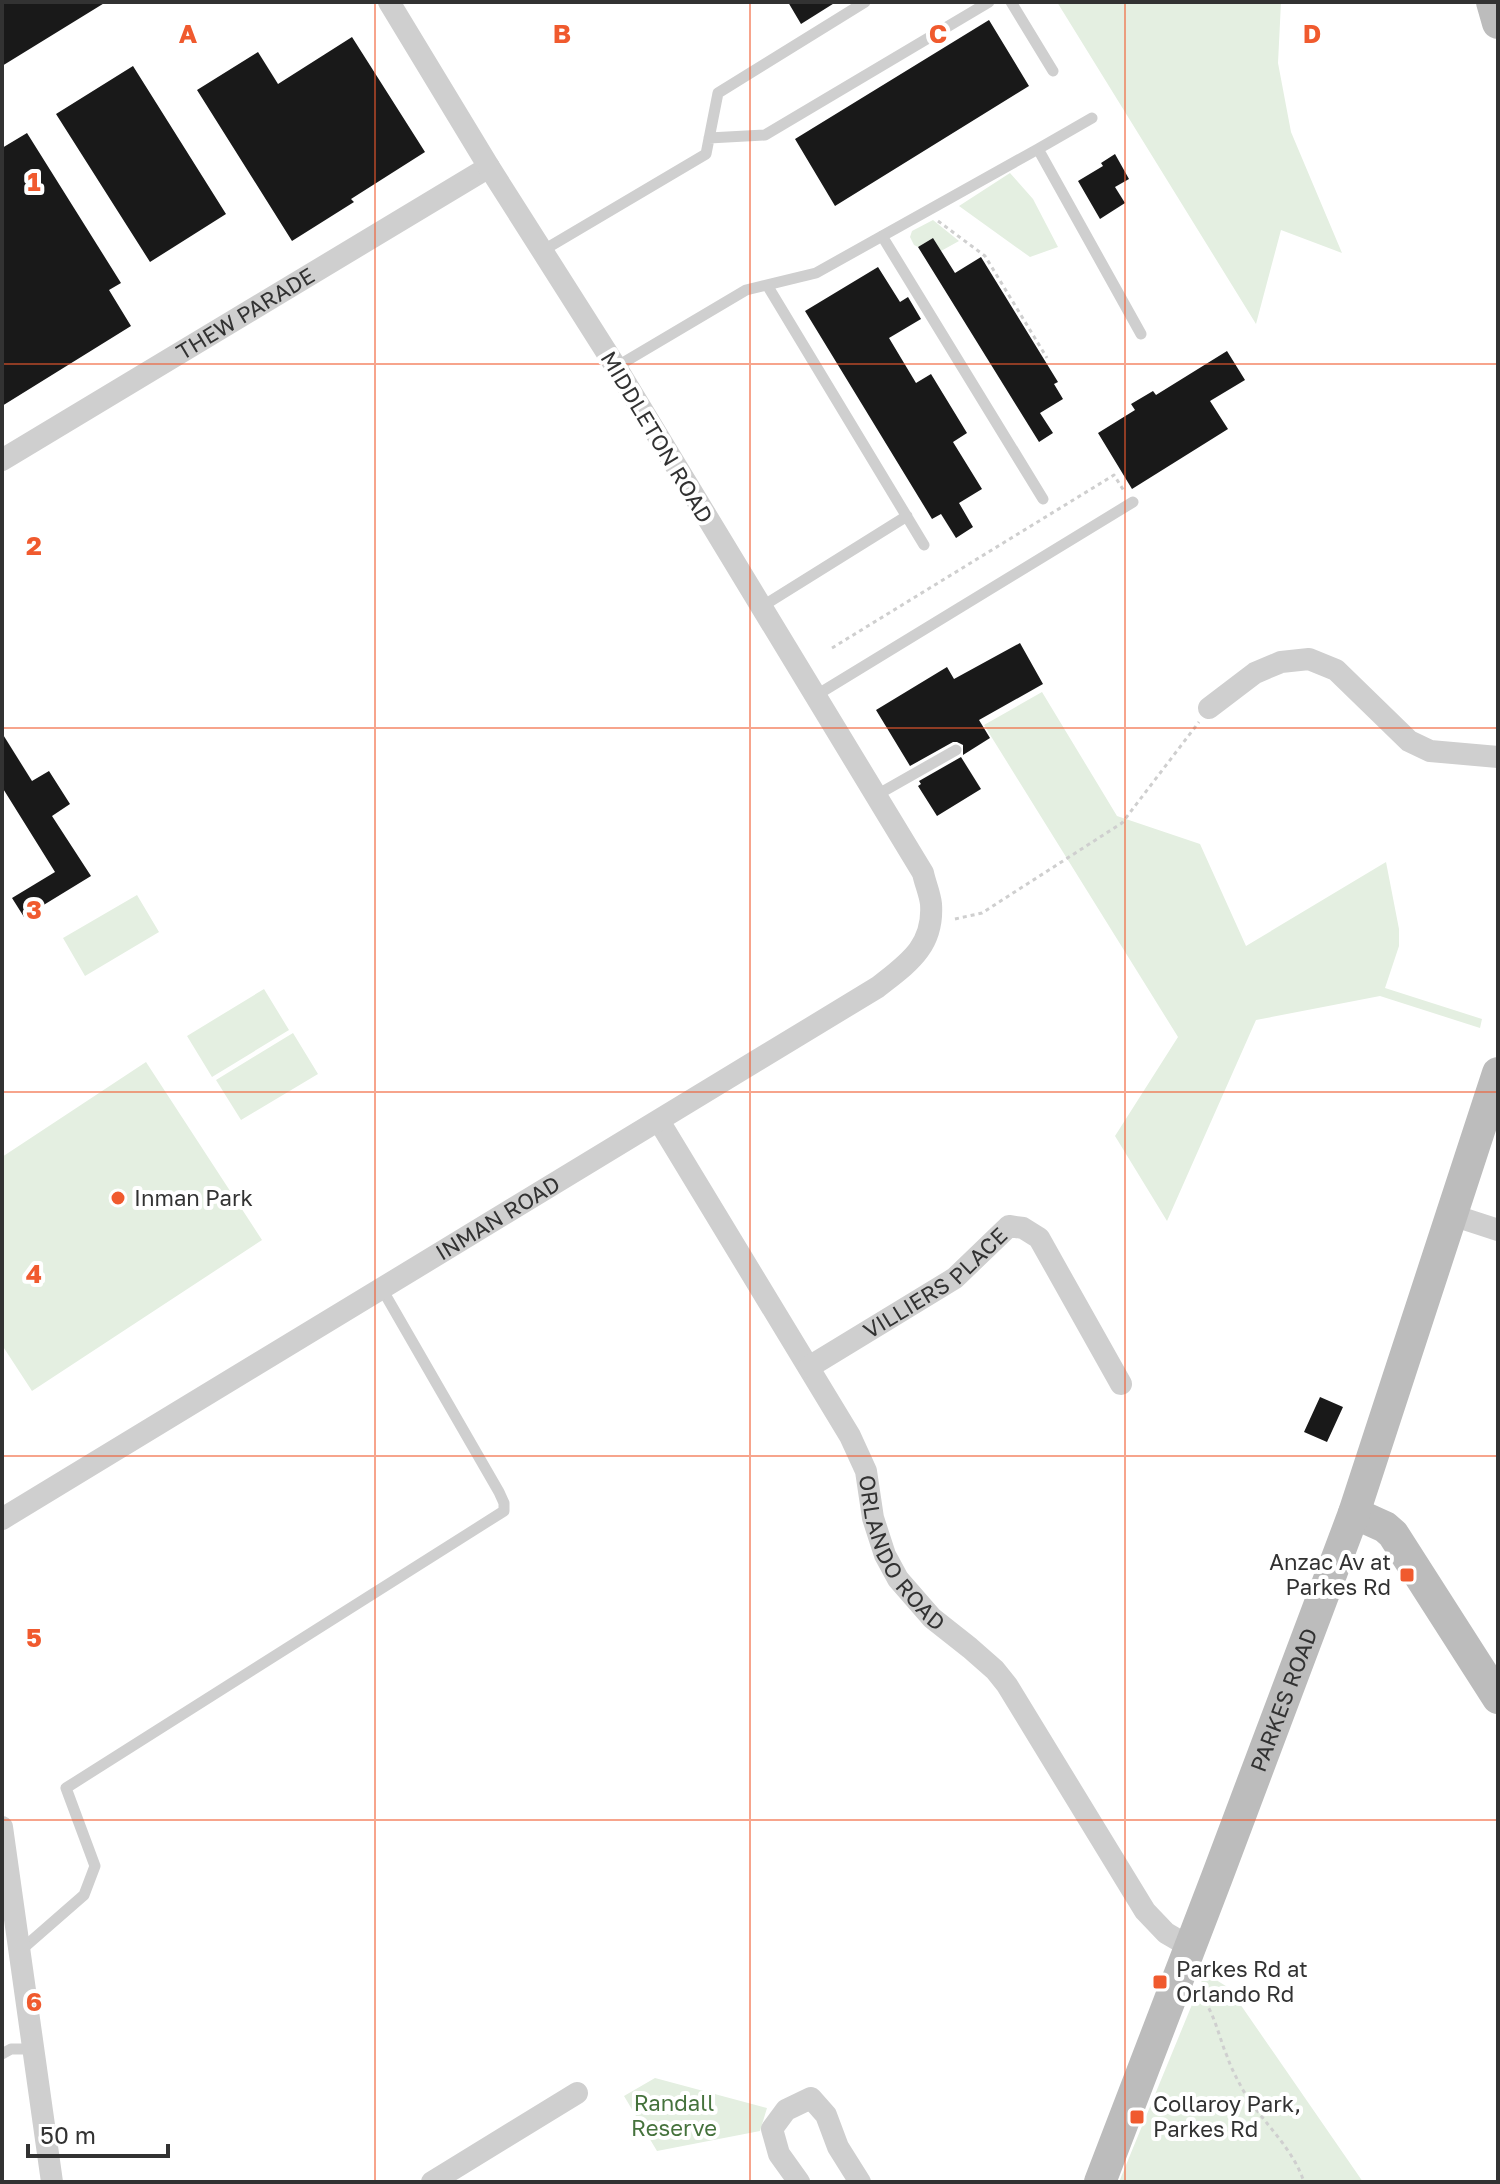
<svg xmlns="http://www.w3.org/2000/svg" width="1500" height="2184" font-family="'Golos Text',sans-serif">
  <rect width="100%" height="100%" fill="#fff"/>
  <!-- green -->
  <path fill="#e4efe1" d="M 1057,2 L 1281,2 L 1278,63 L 1291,132 L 1342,253 L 1281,230 L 1256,324 Z
    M 1010,173 L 1033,199 L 1058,247 L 1030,257 L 959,206 Z
    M 933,220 L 959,241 L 941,251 L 933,238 L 918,247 L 914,245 L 910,237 L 912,231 Z
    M 1042,692 L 1117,816 L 1200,844 L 1246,946 L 1386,862 L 1399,929 L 1399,946 L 1385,988 L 1482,1019 L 1480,1028 L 1380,996 L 1256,1020 L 1167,1221 L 1115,1136 L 1178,1037 L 984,725 Z
    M 137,895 L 159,932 L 85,976 L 63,938 Z
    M 264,989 L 289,1030 L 212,1077 L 187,1036 Z
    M 293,1033 L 318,1074 L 241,1120 L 216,1080 Z
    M 146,1062 L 262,1240 L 32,1391 L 2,1345 L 2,1157 Z
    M 1205,1973 L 1229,1988 L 1363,2182 L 1119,2182 Z
    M 655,2078 L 767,2108 L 760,2131 L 657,2151 L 624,2096 Z"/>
  <!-- building -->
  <path fill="#191919" d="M 2,2 L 106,2 L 2,66 Z
    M 788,2 L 836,2 L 801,24 Z
    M 989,20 L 1029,86 L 835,206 L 795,139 Z
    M 352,37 L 425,152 L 351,199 L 354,202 L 292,241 L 197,90 L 258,52 L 278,84 Z
    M 133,66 L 226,214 L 150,262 L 56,114 Z
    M 27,133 L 121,283 L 109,290 L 131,326 L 2,406 L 2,148 Z
    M 1115,154 L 1129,179 L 1115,187 L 1125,203 L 1100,219 L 1078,181 L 1103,166 L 1101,163 Z
    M 933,238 L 955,273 L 981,257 L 1058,382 L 1054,384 L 1063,399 L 1040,413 L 1053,433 L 1039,442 L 918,247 Z
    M 878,267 L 900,302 L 908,297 L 921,319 L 889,338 L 916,383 L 931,374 L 967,433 L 953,442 L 982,489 L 959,503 L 973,527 L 956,538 L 941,514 L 932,519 L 805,311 Z
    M 1227,351 L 1245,380 L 1210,401 L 1228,429 L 1132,489 L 1098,433 L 1135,410 L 1131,404 L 1153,391 L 1156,395 Z
    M 1020,643 L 1043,684 L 979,720 L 990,738 L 963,755 L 963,745 L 957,742 L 953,742 L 910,766 L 876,710 L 947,667 L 954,679 Z
    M 2,733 L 32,781 L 49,771 L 70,804 L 52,816 L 91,876 L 24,917 L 12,898 L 55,872 L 2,787 Z
    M 961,757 L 981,789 L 937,816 L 918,786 L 921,784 L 919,781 Z
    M 1320,1397 L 1343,1407 L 1327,1442 L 1304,1432 Z"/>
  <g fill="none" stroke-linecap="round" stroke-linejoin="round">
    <!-- path -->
    <path stroke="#cfcfcf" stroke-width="3" stroke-dasharray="4 4" stroke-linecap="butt" d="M 938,221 L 985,256 L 1047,358
      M 832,648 L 1114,475 L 1124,491
      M 955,919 L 982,913 L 1122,823 L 1199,722
      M 1200,1995 C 1215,2013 1218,2035 1227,2056 C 1231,2068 1237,2079 1243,2090 C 1261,2121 1292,2146 1304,2182"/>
    <!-- lane -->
    <path stroke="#cfcfcf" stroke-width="11" d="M 1011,2 L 1053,71
      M 709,138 L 765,135 L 989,2
      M 1038,149 L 1092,118
      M 882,236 L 1043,499
      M 542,251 L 706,154 L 718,93 L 865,2
      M 767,285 L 924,545
      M 616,367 L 746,290 L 816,273 L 1038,149 L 1141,334
      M 761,607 L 907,516
      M 815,696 L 1133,502
      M 875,796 L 956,750
      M 21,1950 L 84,1895 L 95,1866 L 66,1788 L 504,1511 L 504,1503 L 499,1492 L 382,1289
      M 2,2054 L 11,2049 L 33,2049"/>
    <!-- street -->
    <g stroke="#cfcfcf" stroke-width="22">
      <path id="s1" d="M 2,460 L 489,167"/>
      <path d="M 1209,708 L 1255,673 L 1281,662 L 1309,659 L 1336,670 L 1409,741 L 1430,751 L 1498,757"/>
      <path id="s2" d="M 659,1121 L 850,1436 L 866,1471 L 873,1518 L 885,1555 L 898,1579 L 932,1618 L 970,1648 L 995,1670 L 1007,1685 L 1145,1911 L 1166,1933 L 1190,1947"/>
      <path d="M 1452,1215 L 1498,1230"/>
      <path id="s3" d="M 809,1367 L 955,1278 L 1009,1226 L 1023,1228 L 1039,1238 L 1121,1384"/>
      <path id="s4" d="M 2,1519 L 878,987 C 907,964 934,947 931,904 C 930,894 925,883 923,873 L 616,367 L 489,167 L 389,2"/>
      <path d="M 2,1827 L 52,2182"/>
      <path d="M 432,2182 L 577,2093"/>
      <path d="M 799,2182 L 779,2154 L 772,2129 L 786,2110 L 811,2098 L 826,2115 L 838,2147 L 860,2182"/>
    </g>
    <!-- secondary -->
    <g stroke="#bcbcbc" stroke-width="32">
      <path d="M 1492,2 L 1498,23"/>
      <path d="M 1354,1513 L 1385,1527 L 1393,1534 L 1498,1698"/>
      <path id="s5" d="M 1100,2182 L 1217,1877 L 1354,1513 L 1498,1073"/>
    </g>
  </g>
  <!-- grid -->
  <path fill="none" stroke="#f05a2e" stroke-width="2" stroke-opacity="0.55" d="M 375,2 L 375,2182M 750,2 L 750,2182M 1125,2 L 1125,2182M 2,364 L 1498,364M 2,728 L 1498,728M 2,1092 L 1498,1092M 2,1456 L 1498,1456M 2,1820 L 1498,1820"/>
  <!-- markers -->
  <g fill="#f05a2e" stroke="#fff" stroke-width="3">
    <circle cx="118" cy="1198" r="8"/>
    <rect x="1399" y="1567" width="16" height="16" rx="4"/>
    <rect x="1152" y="1974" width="16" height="16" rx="4"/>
    <rect x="1129" y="2109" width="16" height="16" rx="4"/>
  </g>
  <g text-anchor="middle" stroke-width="8" stroke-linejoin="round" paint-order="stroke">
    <!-- street labels -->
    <g font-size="22" fill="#323232" stroke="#fff">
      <text dy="8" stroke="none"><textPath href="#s1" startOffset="284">THEW PARADE</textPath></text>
      <text transform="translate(657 437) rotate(59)" y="8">MIDDLETON ROAD</text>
      <text dy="8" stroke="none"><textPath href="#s4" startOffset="580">INMAN ROAD</textPath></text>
      <text dy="8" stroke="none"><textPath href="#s3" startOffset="152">VILLIERS PLACE</textPath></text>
      <text dy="8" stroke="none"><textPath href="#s2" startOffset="498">ORLANDO ROAD</textPath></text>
      <text dy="8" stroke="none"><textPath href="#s5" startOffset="516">PARKES ROAD</textPath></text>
    </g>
    <!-- poi labels -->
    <g font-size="22" fill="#323232" stroke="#fff" text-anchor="start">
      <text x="134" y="1206">Inman Park</text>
      <text x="1391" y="1570" text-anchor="end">Anzac Av at<tspan x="1391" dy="25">Parkes Rd</tspan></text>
      <text x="1176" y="1977">Parkes Rd at<tspan x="1176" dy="25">Orlando Rd</tspan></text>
      <text x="1153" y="2112">Collaroy Park,<tspan x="1153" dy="25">Parkes Rd</tspan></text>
    </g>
    <!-- park labels -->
    <g font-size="22" fill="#45723c" stroke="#fff">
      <text x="674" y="2111">Randall<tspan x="674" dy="25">Reserve</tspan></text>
    </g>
  </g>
  <g font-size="26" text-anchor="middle" font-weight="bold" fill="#f05a2e" stroke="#fff" stroke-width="8" stroke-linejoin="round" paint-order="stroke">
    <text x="188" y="43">A</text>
    <text x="562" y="43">B</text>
    <text x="938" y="43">C</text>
    <text x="1312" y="43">D</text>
    <text x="34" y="191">1</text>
    <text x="34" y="555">2</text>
    <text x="34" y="919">3</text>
    <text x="34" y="1283">4</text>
    <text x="34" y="1647">5</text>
    <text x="34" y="2011">6</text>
  </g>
  <!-- border -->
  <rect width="1500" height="2184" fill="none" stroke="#323232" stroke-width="8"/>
  <!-- scale -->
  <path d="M28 2144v12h140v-12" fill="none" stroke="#323232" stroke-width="4"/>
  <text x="40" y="2144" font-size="24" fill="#323232" stroke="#ffffff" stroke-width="6" paint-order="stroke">50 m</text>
</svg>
